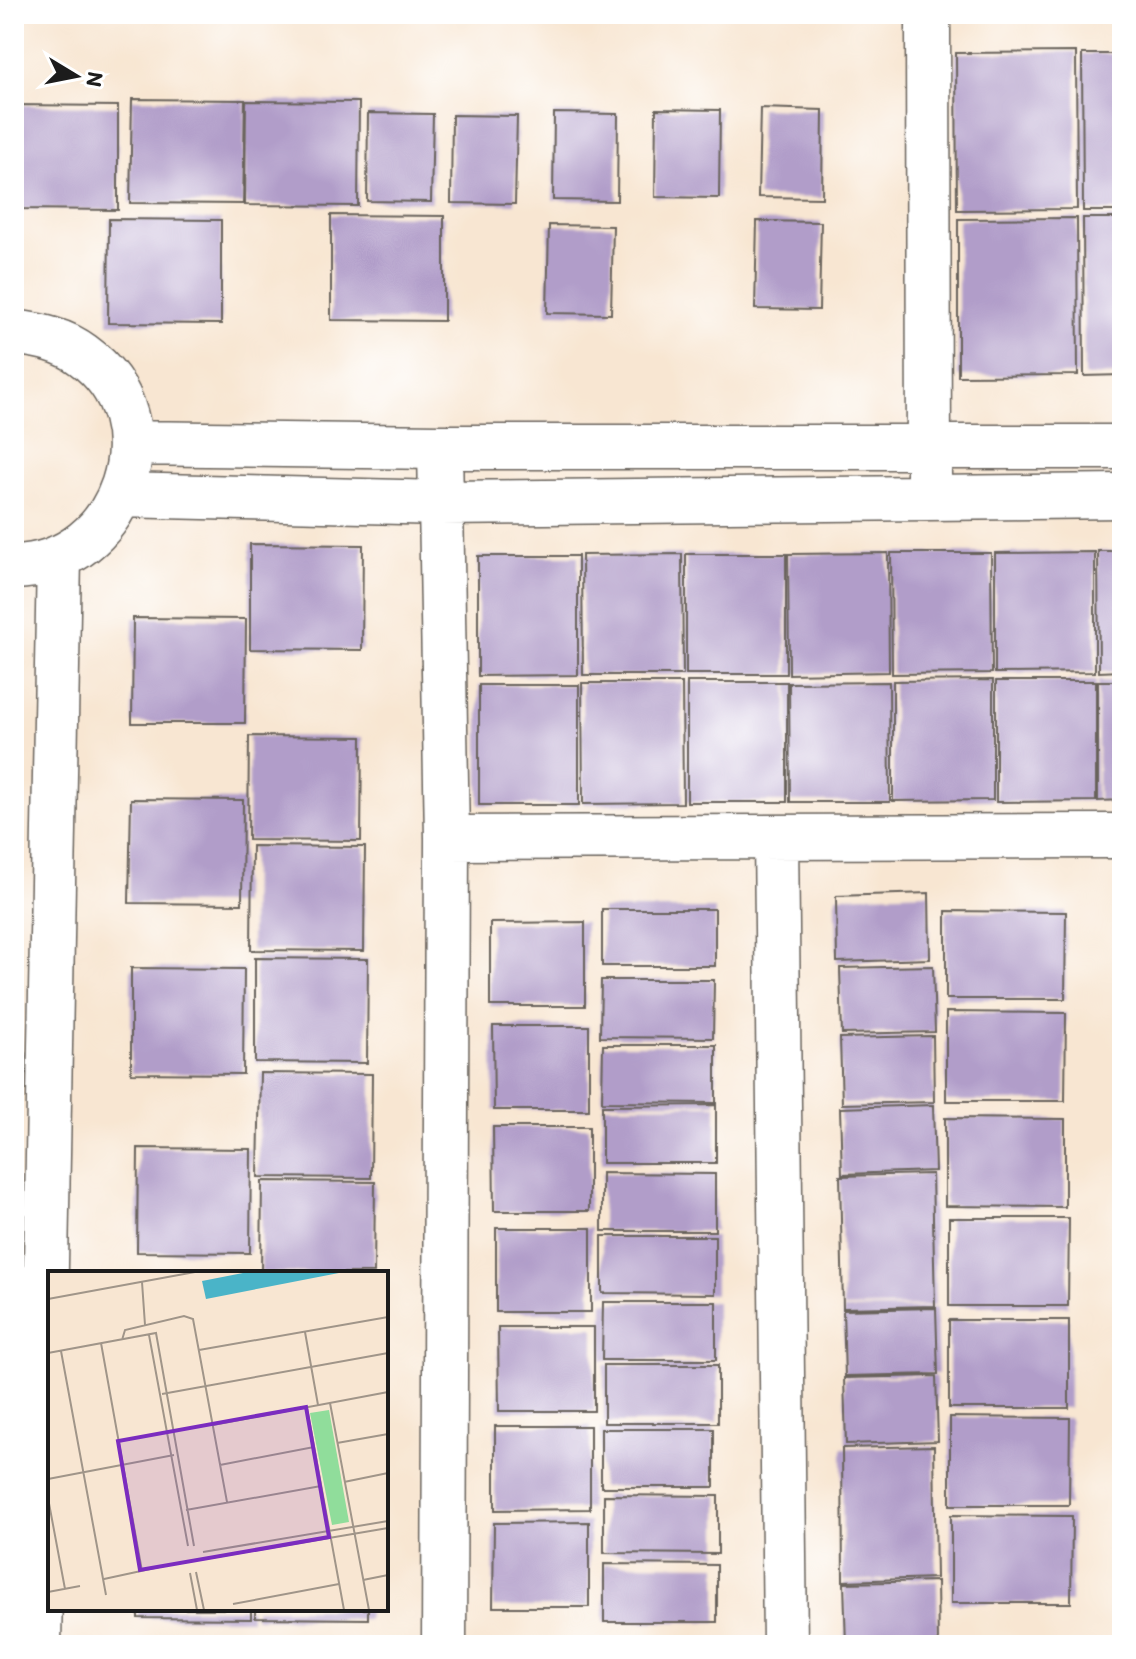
<svg xmlns="http://www.w3.org/2000/svg" width="1136" height="1659" font-family="Itim,sans-serif">
  <rect width="100%" height="100%" fill="#fff"/>
  <filter id="ink" filterUnits="userSpaceOnUse"><feTurbulence type="fractalNoise" baseFrequency=".0125" numOctaves="2"/><feDisplacementMap in="SourceGraphic" scale="16" xChannelSelector="R" yChannelSelector="G"/><feConvolveMatrix kernelMatrix="1 2 1 2 8 2 1 2 1" color-interpolation-filters="sRGB"/></filter>
  <filter id="wash" filterUnits="userSpaceOnUse"><feTurbulence type="fractalNoise" baseFrequency=".006" numOctaves="4" result="noise"/><feDisplacementMap in="SourceGraphic" scale="32" xChannelSelector="R" yChannelSelector="G"/><feGaussianBlur stdDeviation="1.8" result="paint"/><feColorMatrix in="noise" values="0 0 0 0 0 0 0 0 0 0 0 0 0 0 0 0 0 1.4 0 .05"/><feComposite in="paint" operator="in"/></filter>
  <g filter="url(#wash)">
    <rect width="100%" height="100%" fill="#f8e6d2"/>
    <g id="blocks">
      <!-- building -->
      <path fill="#b19dc9" d="M 1076,52 L 1077,209 L 957,210 L 956,53 Z
        M 1082,54 L 1122,54 L 1122,211 L 1083,211 Z
        M 132,99 L 245,100 L 243,204 L 130,203 Z
        M 246,101 L 359,102 L 358,206 L 245,205 Z
        M 14,105 L 118,106 L 118,210 L 14,209 Z
        M 760,108 L 823,110 L 822,198 L 758,197 Z
        M 656,109 L 720,110 L 719,198 L 655,197 Z
        M 368,113 L 433,114 L 431,202 L 367,201 Z
        M 554,113 L 618,114 L 617,201 L 553,200 Z
        M 452,115 L 517,116 L 515,204 L 451,203 Z
        M 331,215 L 444,216 L 444,321 L 331,320 Z
        M 1077,218 L 1078,375 L 958,376 L 958,219 Z
        M 1083,218 L 1122,218 L 1122,375 L 1084,376 Z
        M 109,219 L 221,220 L 221,324 L 108,323 Z
        M 757,221 L 821,222 L 819,310 L 755,309 Z
        M 549,225 L 613,226 L 611,314 L 547,313 Z
        M 250,544 L 363,545 L 362,650 L 250,649 Z
        M 1098,551 L 1122,551 L 1122,671 L 1099,672 Z
        M 1095,552 L 1095,672 L 995,673 L 995,553 Z
        M 888,553 L 889,672 L 789,674 L 788,554 Z
        M 891,553 L 991,553 L 992,673 L 892,674 Z
        M 682,554 L 683,675 L 583,675 L 582,555 Z
        M 686,554 L 786,554 L 786,674 L 686,674 Z
        M 478,556 L 578,556 L 578,675 L 478,676 Z
        M 133,618 L 246,619 L 245,723 L 132,723 Z
        M 993,680 L 993,800 L 893,801 L 893,681 Z
        M 996,681 L 1096,681 L 1096,801 L 996,802 Z
        M 1098,681 L 1122,681 L 1122,800 L 1098,801 Z
        M 687,682 L 787,682 L 787,802 L 687,802 Z
        M 889,682 L 890,802 L 790,802 L 789,683 Z
        M 582,683 L 682,683 L 683,803 L 583,804 Z
        M 479,685 L 579,685 L 579,805 L 479,805 Z
        M 249,736 L 362,737 L 361,841 L 248,840 Z
        M 131,799 L 243,800 L 242,904 L 129,903 Z
        M 252,846 L 365,847 L 364,951 L 251,950 Z
        M 929,893 L 930,959 L 837,962 L 836,896 Z
        M 602,909 L 715,909 L 715,966 L 602,966 Z
        M 946,911 L 1066,912 L 1065,999 L 946,999 Z
        M 585,922 L 585,1006 L 490,1006 L 490,923 Z
        M 255,958 L 368,959 L 367,1063 L 255,1062 Z
        M 933,966 L 935,1032 L 842,1034 L 840,968 Z
        M 131,968 L 244,969 L 243,1074 L 131,1073 Z
        M 601,980 L 714,980 L 713,1038 L 600,1037 Z
        M 946,1012 L 1066,1013 L 1065,1101 L 946,1101 Z
        M 493,1026 L 589,1026 L 589,1110 L 494,1110 Z
        M 933,1036 L 934,1102 L 842,1104 L 840,1038 Z
        M 603,1045 L 716,1045 L 716,1103 L 602,1102 Z
        M 260,1073 L 372,1074 L 371,1178 L 258,1177 Z
        M 716,1105 L 716,1163 L 602,1163 L 602,1106 Z
        M 933,1105 L 935,1171 L 842,1174 L 840,1108 Z
        M 945,1118 L 1065,1119 L 1065,1207 L 945,1206 Z
        M 493,1127 L 589,1127 L 589,1211 L 494,1211 Z
        M 138,1148 L 251,1149 L 250,1253 L 137,1252 Z
        M 602,1173 L 715,1174 L 715,1231 L 602,1231 Z
        M 932,1174 L 935,1306 L 843,1308 L 840,1176 Z
        M 262,1181 L 375,1182 L 374,1273 L 261,1273 Z
        M 949,1218 L 1069,1218 L 1068,1306 L 949,1306 Z
        M 496,1228 L 591,1228 L 591,1312 L 496,1312 Z
        M 602,1236 L 715,1236 L 715,1294 L 602,1293 Z
        M 603,1302 L 716,1302 L 716,1360 L 602,1360 Z
        M 936,1308 L 938,1374 L 845,1376 L 843,1310 Z
        M 949,1320 L 1069,1320 L 1069,1408 L 949,1408 Z
        M 498,1327 L 594,1327 L 594,1411 L 499,1411 Z
        M 604,1365 L 718,1365 L 718,1423 L 604,1423 Z
        M 936,1376 L 938,1441 L 846,1444 L 844,1378 Z
        M 950,1417 L 1070,1418 L 1069,1505 L 950,1505 Z
        M 495,1426 L 590,1426 L 590,1509 L 495,1510 Z
        M 601,1429 L 714,1429 L 714,1487 L 601,1487 Z
        M 934,1446 L 936,1578 L 843,1581 L 842,1448 Z
        M 604,1495 L 718,1496 L 718,1554 L 604,1553 Z
        M 951,1515 L 1072,1516 L 1071,1603 L 951,1603 Z
        M 589,1522 L 589,1607 L 493,1607 L 494,1523 Z
        M 604,1564 L 717,1565 L 717,1622 L 604,1622 Z
        M 937,1581 L 938,1645 L 846,1645 L 844,1583 Z
        M 138,1609 L 251,1609 L 251,1619 L 138,1618 Z
        M 255,1609 L 368,1609 L 368,1619 L 255,1618 Z"/>
    </g>
  </g>
  <g filter="url(#ink)">
    <use href="#blocks" fill-opacity="0" stroke="#69635c" stroke-width="2"/>
    <g fill="none" stroke-linecap="round" stroke-linejoin="round">
      <!-- minor casing -->
      <g stroke="#69635c" stroke-width="47">
        <path id="minor" d="M 928,14 L 929,476
          M 14,332 C 39,336 62,339 83,355 C 173,420 124,565 14,567
          M 130,443 L 440,447 L 1122,447
          M 440,447 L 447,838 L 444,1645
          M 121,495 L 441,503 L 1122,496
          M 776,837 L 785,1645
          M 447,838 L 1122,836
          M 39,1645 L 59,557"/>
      </g>
      <!-- minor -->
      <use href="#minor" stroke="#fff" stroke-width="44"/>
    </g>
  </g>
  <!-- overview -->
  <g transform="translate(48 1271)">
    <rect width="340" height="340" fill="#f8e6d2"/>
    <path d="M 281,139 L 301,251 L 284,254 L 262,142 Z" fill="#90dd9b"/>
    <path d="M 200,1 L 296,1 L 158,28 L 154,10 Z" fill="#4ab4c8"/>
    <path fill="none" stroke="#a09589" stroke-width="2" d="M 94,11 L 97,54M 0,28 L 147,1M 257,61 L 270,134M 101,64 L 140,275M 74,69 L 77,59 L 136,45 L 145,48 L 179,231M 53,72 L 94,300M 151,79 L 340,46M 13,80 L 58,324M 0,82 L 108,62 L 146,275M 114,123 L 340,82M 282,132 L 321,339M 259,137 L 296,339M 165,154 L 340,121M 289,172 L 340,163M 172,194 L 266,176M 0,208 L 126,184M 296,211 L 340,202M 0,227 L 17,318M 138,239 L 273,215M 155,281 L 340,250M 157,288 L 340,257M 148,301 L 156,339M 142,302 L 149,339M 56,308 L 130,292M 315,309 L 340,304M 0,321 L 32,315M 185,333 L 291,313"/>
    <path fill="#7b2cbf" fill-opacity="0.15" stroke="#7b2cbf" stroke-width="4" d="M 258,136 L 281,266 L 92,299 L 70,170 Z"/>
    <rect width="340" height="340" fill="none" stroke="#1c1c1c" stroke-width="4"/>
  </g>
  <!-- margin -->
  <rect width="1136" height="1659" fill="none" stroke="#fff" stroke-width="48"/>
  <!-- north arrow -->
  <g transform="translate(76 76) rotate(100)" stroke="#ffffff" stroke-width="6" paint-order="stroke">
  <path d="M0-6L14 30L0 20L-14 30Z" fill="#1c1c1c"/>
  <text y="-12" font-size="22" font-weight="bold" text-anchor="middle" fill="#1c1c1c">N</text>
  </g>
</svg>
